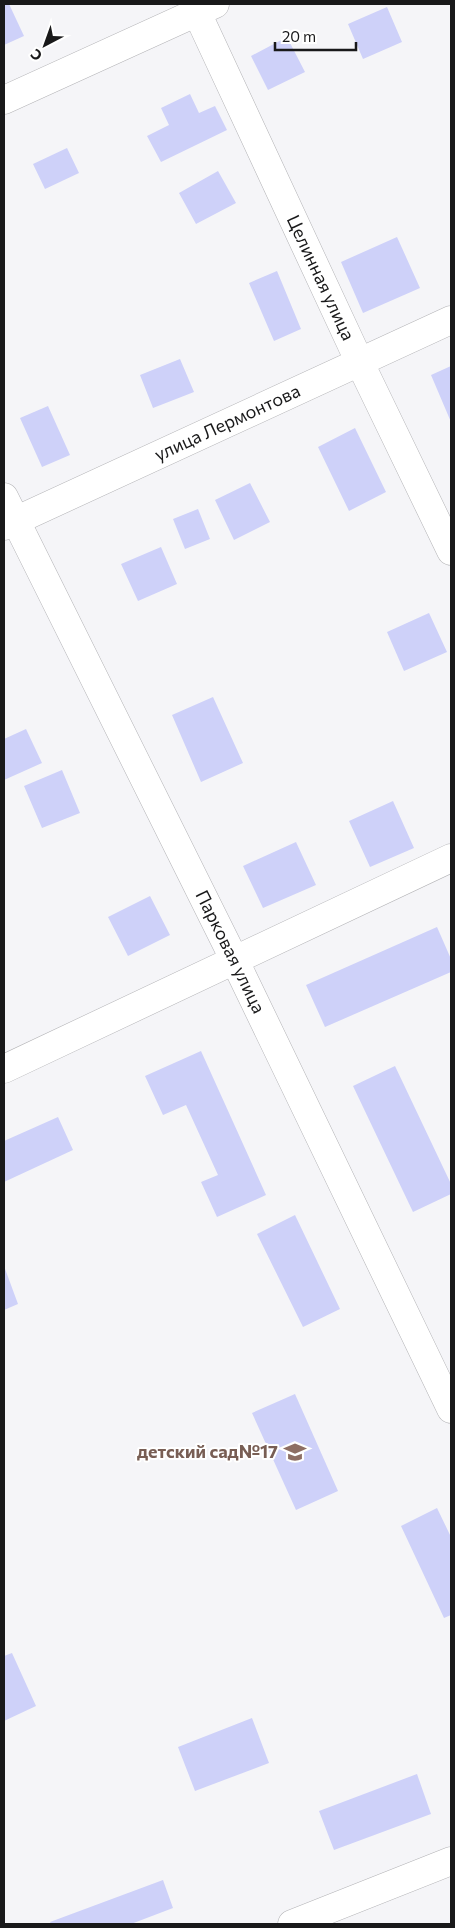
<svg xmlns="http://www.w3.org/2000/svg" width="455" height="1928" font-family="Commissioner,sans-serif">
  <rect width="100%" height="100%" fill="#f5f5f8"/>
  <!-- building -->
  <path fill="#ced1f9" d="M 4,4 L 9,4 L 24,36 L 4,45 Z
    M 387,7 L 402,42 L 363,59 L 348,24 Z
    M 287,37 L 305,72 L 268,90 L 251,56 Z
    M 190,94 L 199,113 L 215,106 L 227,130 L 161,162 L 147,136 L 169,125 L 161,108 Z
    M 67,148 L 79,173 L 45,189 L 33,164 Z
    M 218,171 L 236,203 L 196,224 L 179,193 Z
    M 397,237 L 420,288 L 363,313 L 341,262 Z
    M 277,271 L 301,329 L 274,341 L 249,283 Z
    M 180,359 L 194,392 L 153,408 L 140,375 Z
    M 451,366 L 451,422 L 431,375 Z
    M 48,406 L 70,455 L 42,467 L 20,418 Z
    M 355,428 L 386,492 L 349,511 L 318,447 Z
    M 250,483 L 270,522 L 234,540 L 215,500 Z
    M 198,509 L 210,539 L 185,549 L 173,519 Z
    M 161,547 L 177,584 L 138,601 L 121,564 Z
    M 429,613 L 447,652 L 404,671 L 387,632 Z
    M 213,697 L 243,763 L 201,782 L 172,715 Z
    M 26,729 L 42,763 L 4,780 L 4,739 Z
    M 62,770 L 80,813 L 42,828 L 24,786 Z
    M 393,801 L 414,848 L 370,867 L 349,821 Z
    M 296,842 L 316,885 L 263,908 L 243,866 Z
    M 150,896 L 170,935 L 128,956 L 108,917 Z
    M 437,927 L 451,959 L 451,972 L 325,1027 L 306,985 Z
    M 201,1051 L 266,1195 L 217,1217 L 201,1182 L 218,1175 L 186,1105 L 163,1115 L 145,1076 Z
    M 395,1066 L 451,1184 L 451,1194 L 413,1212 L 353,1086 Z
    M 58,1117 L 73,1150 L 4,1182 L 4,1141 Z
    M 295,1215 L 340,1309 L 303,1327 L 257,1234 Z
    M 4,1266 L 18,1304 L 4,1310 Z
    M 295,1394 L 338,1491 L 296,1510 L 252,1413 Z
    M 437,1508 L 451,1537 L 451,1615 L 444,1618 L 401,1526 Z
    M 12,1653 L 36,1706 L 4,1721 L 4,1656 Z
    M 252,1718 L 269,1763 L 195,1791 L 178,1747 Z
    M 417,1774 L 431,1814 L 334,1850 L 319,1811 Z
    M 163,1880 L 173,1908 L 131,1924 L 51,1924 L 50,1922 Z"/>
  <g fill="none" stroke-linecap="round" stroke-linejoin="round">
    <!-- street casing -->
    <g stroke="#b3b3b6" stroke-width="29">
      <g id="street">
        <path id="s1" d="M 193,4 L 360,363 L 451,551"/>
        <path d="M 4,100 L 215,4"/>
        <path id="s2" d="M 4,497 L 235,961 L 451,1409"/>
        <path id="s3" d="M 4,526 L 451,320"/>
        <path d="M 4,1069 L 451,858"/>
        <path d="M 292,1924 L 451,1861"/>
      </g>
    </g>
    <!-- street -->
    <use href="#street" stroke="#fff" stroke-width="28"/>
  </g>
  <!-- icons -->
  <defs>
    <g id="school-bare" transform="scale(1.725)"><path d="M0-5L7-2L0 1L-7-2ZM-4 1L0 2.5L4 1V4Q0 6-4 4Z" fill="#8d6e63" stroke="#fff" stroke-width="2.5" paint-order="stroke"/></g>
  </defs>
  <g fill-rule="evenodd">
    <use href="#school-bare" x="295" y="1452"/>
  </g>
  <g text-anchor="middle" stroke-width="4" stroke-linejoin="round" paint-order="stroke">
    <!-- street labels -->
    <g font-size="18" fill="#19191a" stroke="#fff">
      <text dy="6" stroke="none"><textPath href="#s1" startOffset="302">Целинная улица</textPath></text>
      <text dy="6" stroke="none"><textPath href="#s3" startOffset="246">улица Лермонтова</textPath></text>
      <text dy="6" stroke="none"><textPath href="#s2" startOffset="508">Парковая улица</textPath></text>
    </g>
    <!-- education labels -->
    <g font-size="18" font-weight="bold" fill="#785e54" stroke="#fff" text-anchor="end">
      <text x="278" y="1458">детский сад№17</text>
    </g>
  </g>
  <!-- border -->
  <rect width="455" height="1928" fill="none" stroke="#19191a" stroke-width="10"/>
  <!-- north arrow -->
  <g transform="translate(45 45) rotate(221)" stroke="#ffffff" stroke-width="4" paint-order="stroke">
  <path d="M0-4L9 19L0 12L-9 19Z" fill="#19191a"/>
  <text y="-8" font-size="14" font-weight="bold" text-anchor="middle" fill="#19191a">С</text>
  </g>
  <!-- scale -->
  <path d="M275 42v8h81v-8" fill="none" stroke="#19191a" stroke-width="2.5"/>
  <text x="282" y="42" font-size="15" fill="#19191a" stroke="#ffffff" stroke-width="4" paint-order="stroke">20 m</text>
</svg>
